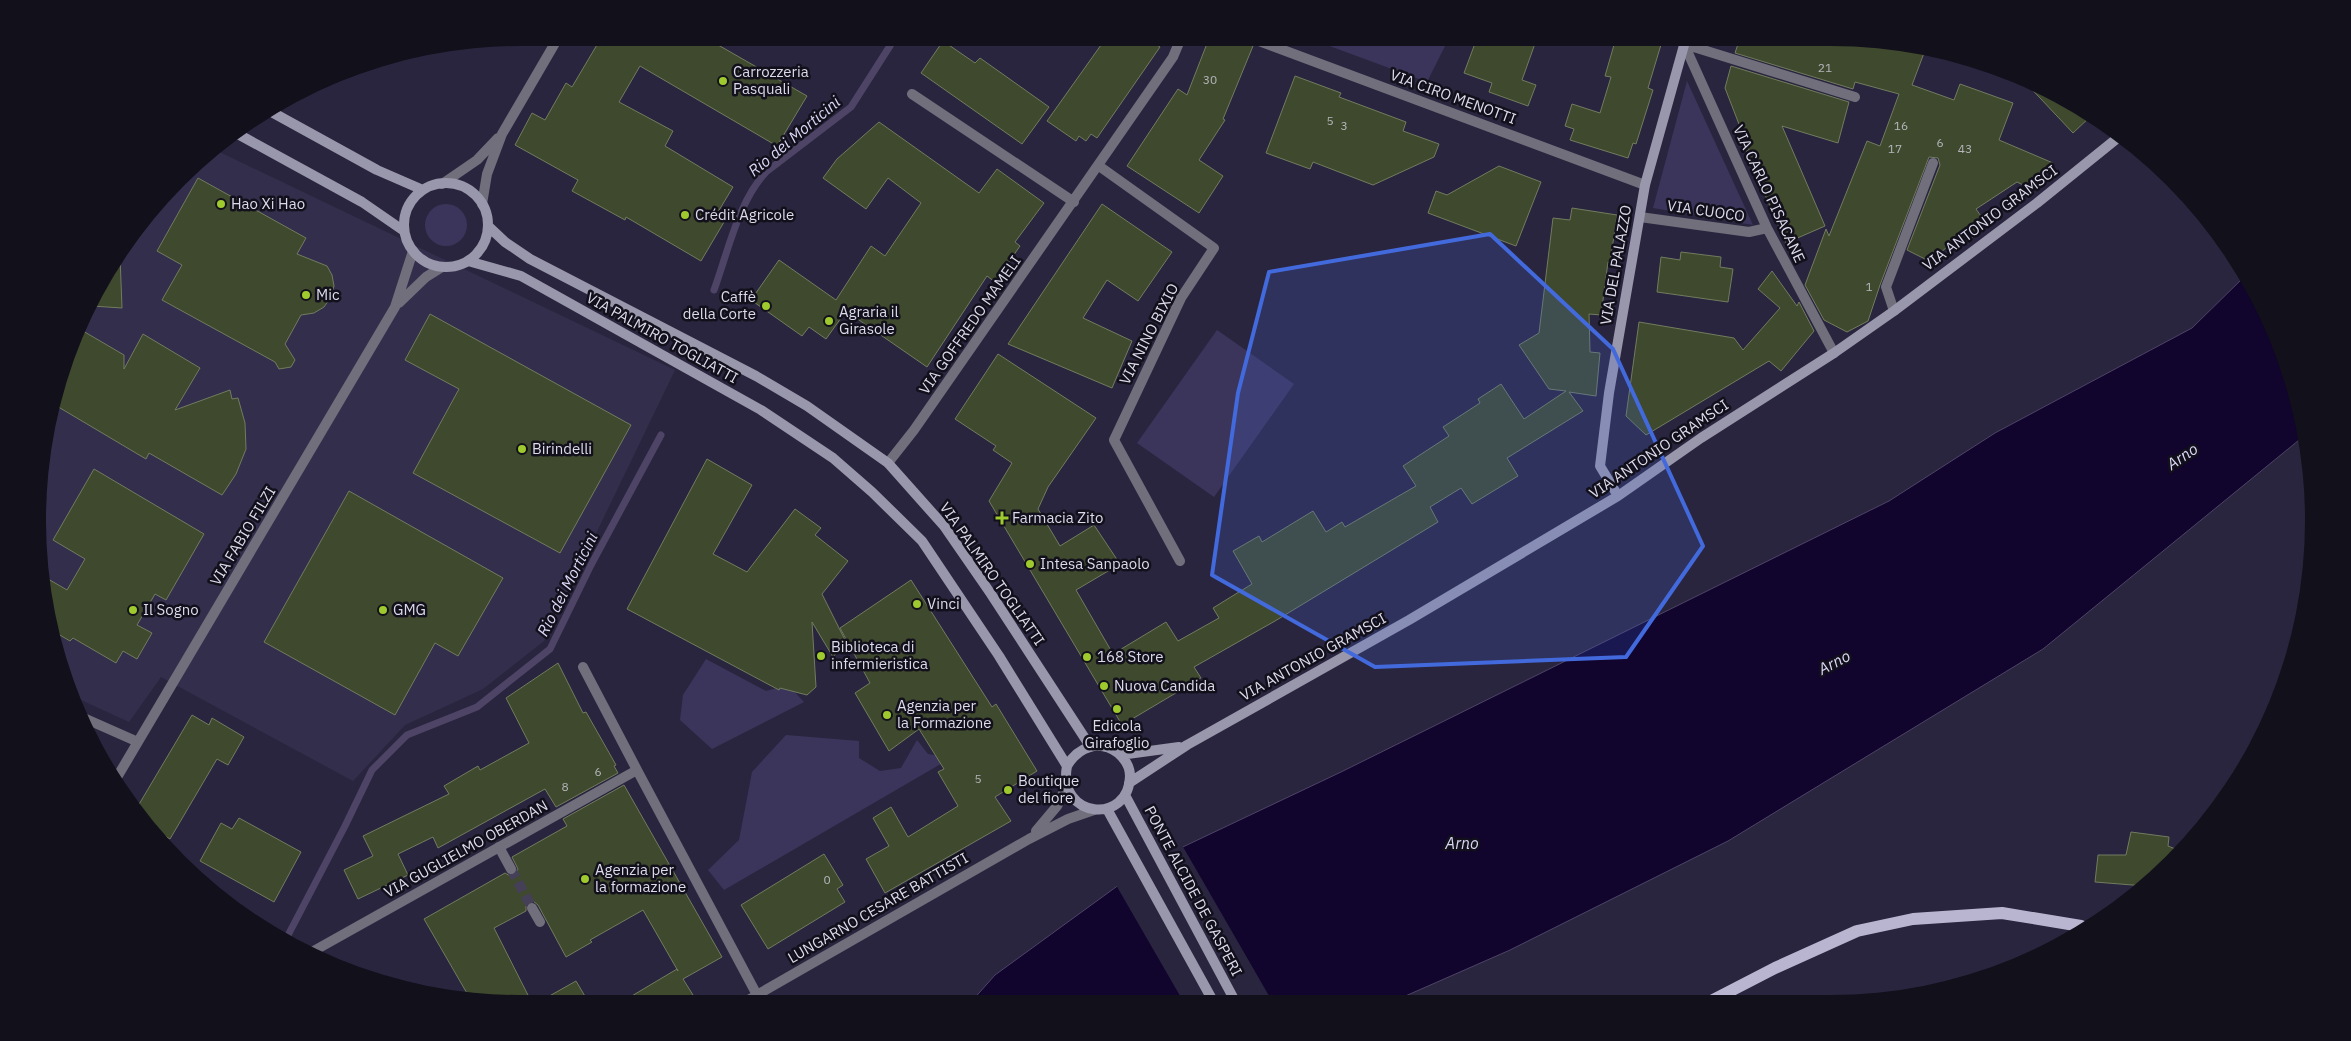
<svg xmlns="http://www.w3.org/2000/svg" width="2351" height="1041" font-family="'IBM Plex Sans',sans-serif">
  <rect width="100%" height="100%" fill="#2a253e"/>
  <!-- built -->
  <path fill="#342e4d" d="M 213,149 L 675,370 L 544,641 L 483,689 L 405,725 L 353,781 L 161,677 L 129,722 L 79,699 L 47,614 L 38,520 L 47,427 L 102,279 L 202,157 Z"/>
  <!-- green -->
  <path fill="#3c355b" d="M 1308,38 L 1449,38 L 1427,82 Z
    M 1687,81 L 1753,225 L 1653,208 Z
    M425 225a21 21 0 1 1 42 0a21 21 0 1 1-42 0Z
    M 1217,330 L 1294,384 L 1214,497 L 1137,443 Z
    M 706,659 L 766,691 L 788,685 L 804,702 L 712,749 L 680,720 L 683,695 Z
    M 786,735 L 859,741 L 859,758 L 880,771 L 901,768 L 917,740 L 928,754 L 951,758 L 724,890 L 708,870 L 739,840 L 752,772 Z"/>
  <!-- water -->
  <path fill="#11042d" stroke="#4e4466" d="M 2245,276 L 2264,307 L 2297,396 L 2304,436 L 2043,649 L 1728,841 L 1510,950 L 1394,1001 L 971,1002 L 995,975 L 1149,863 L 1341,772 L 1889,501 L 1995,433 L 2192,328 Z"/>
  <!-- pier -->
  <path fill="#2a253e" d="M 1182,845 L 1272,1001 L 1183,1001 L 1116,885 L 1148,861 Z"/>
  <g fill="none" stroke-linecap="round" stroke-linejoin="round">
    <!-- stream -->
    <path stroke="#4e4466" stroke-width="7" d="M 714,290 C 728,252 738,202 766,172 L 851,107 L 895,38
      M 285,941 L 345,826 L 372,770 L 407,735 L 477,707 L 550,649 L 591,565 L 661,435"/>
  </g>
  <!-- building -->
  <path fill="#3f492e" stroke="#717c5f" d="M 601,38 L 706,38 L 807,96 L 777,146 L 640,66 L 619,102 L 673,131 L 665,146 L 733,187 L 718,212 L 727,217 L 701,261 L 626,217 L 625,220 L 572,191 L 578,180 L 515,145 L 532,113 L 545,120 L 566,83 L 572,87 Z
    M 1106,38 L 1145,38 L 1160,47 L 1097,138 L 1091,134 L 1086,141 L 1079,136 L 1076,141 L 1047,121 Z
    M 1218,38 L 1244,38 L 1246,43 L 1253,46 L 1223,119 L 1225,120 L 1199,160 L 1223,176 L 1199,213 L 1127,166 L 1178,89 L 1187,95 L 1208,41 L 1216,45 Z
    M 1477,38 L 1537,38 L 1522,80 L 1536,85 L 1528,106 L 1489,92 L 1492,83 L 1464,73 Z
    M 1616,38 L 1663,38 L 1648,88 L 1653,90 L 1636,144 L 1633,143 L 1628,158 L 1570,140 L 1574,129 L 1565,126 L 1572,104 L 1600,113 L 1611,77 L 1605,76 Z
    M 1740,38 L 1831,38 L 1924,53 L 1912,85 L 1954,100 L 1960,84 L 2013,103 L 1999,140 L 2053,163 L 2025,186 L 2017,182 L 1976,209 L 1988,226 L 1956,249 L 1951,243 L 1931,262 L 1907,250 L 1940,165 L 1938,158 L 1929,157 L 1880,285 L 1868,321 L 1847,332 L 1824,320 L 1805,285 L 1826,229 L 1829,236 L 1867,141 L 1880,146 L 1899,94 L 1855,82 L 1853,89 L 1735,53 Z
    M 943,41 L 975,63 L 980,58 L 1049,107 L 1022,144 L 921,73 Z
    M 1731,66 L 1849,102 L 1838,143 L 1782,126 L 1825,226 L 1786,243 L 1746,151 L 1749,150 L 1725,88 Z
    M 1295,76 L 1341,93 L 1339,97 L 1406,122 L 1403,131 L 1439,144 L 1434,157 L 1373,185 L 1313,162 L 1310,169 L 1266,153 Z
    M 2024,81 L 2072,102 L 2091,116 L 2073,133 Z
    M 879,122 L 979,193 L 997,169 L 1044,203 L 1015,242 L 1020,246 L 995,282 L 987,276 L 927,367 L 846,311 L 826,339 L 809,327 L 802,336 L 751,300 L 779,260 L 836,300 L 871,246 L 885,256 L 921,203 L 888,178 L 866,209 L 823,178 L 837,159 Z
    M 1499,166 L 1541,182 L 1516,246 L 1428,213 L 1436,191 L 1447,195 Z
    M 198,178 L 306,238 L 297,254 L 327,266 L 332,275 L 334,286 L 331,297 L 324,307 L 314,313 L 301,315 L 285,344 L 295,360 L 291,367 L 279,369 L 275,362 L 162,300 L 182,265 L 157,251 Z
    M 1102,204 L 1172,252 L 1138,301 L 1107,280 L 1083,318 L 1132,341 L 1112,388 L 1008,344 Z
    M 1572,208 L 1617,215 L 1610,263 L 1608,262 L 1601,315 L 1589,314 L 1590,352 L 1600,353 L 1596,396 L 1569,392 L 1583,411 L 1507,458 L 1518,476 L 1472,504 L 1461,488 L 1430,507 L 1438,522 L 1275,621 L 1194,667 L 1201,678 L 1122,725 L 989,501 L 1012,463 L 993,450 L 996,446 L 955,419 L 998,354 L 1096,418 L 1048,487 L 1038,509 L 1060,546 L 1094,525 L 1120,564 L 1076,590 L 1113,654 L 1166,622 L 1178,641 L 1219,618 L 1213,608 L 1252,584 L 1233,551 L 1259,536 L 1262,542 L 1313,511 L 1326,532 L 1342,522 L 1345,527 L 1416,486 L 1403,466 L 1449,436 L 1443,427 L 1480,403 L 1478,399 L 1501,384 L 1524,419 L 1566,391 L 1549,389 L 1519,345 L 1539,333 L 1553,218 L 1570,220 Z
    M 1681,252 L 1721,257 L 1720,267 L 1733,269 L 1728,302 L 1657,292 L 1661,257 L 1680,260 Z
    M 120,257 L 122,308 L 92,306 L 102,279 Z
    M 1772,271 L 1797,306 L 1799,302 L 1814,331 L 1781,371 L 1769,361 L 1646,435 L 1626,416 L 1639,322 L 1734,338 L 1743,350 L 1780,308 L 1758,289 Z
    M 430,314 L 631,425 L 560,553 L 413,473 L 459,389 L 405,360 Z
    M 83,331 L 124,355 L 124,369 L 143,334 L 200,368 L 175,410 L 230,390 L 232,399 L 238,398 L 245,423 L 246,449 L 236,474 L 222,495 L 149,453 L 146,459 L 55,405 Z
    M 707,459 L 752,485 L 713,554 L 747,572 L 795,509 L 821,528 L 815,535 L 848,561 L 822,594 L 846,642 L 833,657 L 812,622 L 816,687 L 807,695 L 780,688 L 779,690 L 627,609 Z
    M 94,469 L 204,534 L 166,600 L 155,594 L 137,625 L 152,633 L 137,659 L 123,651 L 116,663 L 73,638 L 70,641 L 53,631 L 47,614 L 43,576 L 67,590 L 85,559 L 53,540 Z
    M 349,491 L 503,578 L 458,656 L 435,643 L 395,715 L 264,642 Z
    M 911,580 L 992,707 L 996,704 L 1037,771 L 995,797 L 1011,821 L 885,893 L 866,859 L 889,846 L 873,818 L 891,807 L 908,837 L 958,806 L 938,772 L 944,769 L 919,729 L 889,751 L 855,693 L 870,683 L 840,628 Z
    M 558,663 L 583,713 L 586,712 L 616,765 L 614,766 L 618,773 L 556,807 L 545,789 L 438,848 L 433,837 L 398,854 L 408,875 L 358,899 L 344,870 L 373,856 L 363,836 L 449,794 L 444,786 L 478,766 L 480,770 L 529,743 L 506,698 Z
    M 192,715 L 209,725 L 212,718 L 244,737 L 228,765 L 217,759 L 170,839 L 160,833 L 138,806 Z
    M 624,785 L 722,957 L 683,979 L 698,1003 L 620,1003 L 677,969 L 678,971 L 643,910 L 590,940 L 592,942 L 566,957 L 538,905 L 533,901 L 526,904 L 526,911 L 494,928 L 532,1003 L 468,995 L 424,919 L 505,873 L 510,876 L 515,875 L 518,869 L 512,857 L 567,826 L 563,819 Z
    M 239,818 L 301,852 L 274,902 L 200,861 L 221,823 L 232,829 Z
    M 2131,832 L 2169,837 L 2168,846 L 2178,850 L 2145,886 L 2095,882 L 2098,855 L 2126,855 Z
    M 824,854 L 843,885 L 837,889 L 845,902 L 768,949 L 741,905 Z
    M 576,981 L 589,1003 L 537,1003 Z"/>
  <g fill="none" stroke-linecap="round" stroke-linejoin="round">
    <!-- pedestrian-tunnel -->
    <path stroke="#454058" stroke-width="10" stroke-dasharray="10 5" stroke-linecap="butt" d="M 511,869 L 532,908"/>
    <!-- pedestrian -->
    <path stroke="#716f7c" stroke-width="10" d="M 499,847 L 511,869
      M 532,908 L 540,922"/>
    <!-- minor -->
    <path stroke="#716f7c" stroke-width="10" d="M 1251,38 L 1645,185
      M 1684,44 L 1767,228 L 1834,353
      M 1684,44 L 1855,97
      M 912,94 L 1074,202
      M 1099,166 L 1214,248 L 1181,298 L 1114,440 L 1180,561
      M 442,184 L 477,160 L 498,138
      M 482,204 L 487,174 L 502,134 L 558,38
      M 1640,217 L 1749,232 L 1767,228
      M 399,303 L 426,277 L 442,267
      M 1894,311 L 1886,287 L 1933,163
      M 888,463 L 914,430 L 1173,57 L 1181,38
      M 583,667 L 637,770
      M 86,719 L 138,742
      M 116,779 L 395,307 L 413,251
      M 1036,831 L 1057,806 L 1066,787
      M 310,953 L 637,770 L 757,995
      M 743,1003 L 1029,839 L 1068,819 L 1094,810"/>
    <!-- secondary -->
    <path stroke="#9997ac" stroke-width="10" d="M 268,110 L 377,170 L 423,190
      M 236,133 L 362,202 L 404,231
      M404 225a42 42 0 1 1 84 0a42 42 0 1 1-84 0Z
      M 488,226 L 505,242 L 530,259 L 756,376 L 807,406 L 888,463 L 944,526 L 991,594 L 1090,746
      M 468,261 L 521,276 L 761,410 L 833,458 L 872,492 L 922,541 L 999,656 L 1067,766 C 1057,819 1129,825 1130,776 C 1130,767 1125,759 1118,753 C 1099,739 1078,747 1067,766
      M 1618,496 L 1600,466 L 1609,393 L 1645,185 L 1686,38
      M 1120,755 L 1179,747
      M 1129,783 L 1187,745 L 1409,620 L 1618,496 L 1701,438 L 1834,353 L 1894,311 L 2037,203 L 2120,136
      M 1125,795 L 1235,1001
      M 1107,809 L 1213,1001"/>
    <!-- primary -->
    <path stroke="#b9b5d0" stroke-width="12" d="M 1713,1000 L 1775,968 L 1857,931 L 1913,919 L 2002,913 L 2081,926"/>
  </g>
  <!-- marked area -->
  <path fill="#436adc" fill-opacity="0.2" stroke="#436adc" stroke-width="4" stroke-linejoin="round" d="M 1490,234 L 1613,349 L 1703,546 L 1626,657 L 1375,667 L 1212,575 L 1238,393 L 1269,272 Z"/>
  <!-- markers -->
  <g fill="#9fca2e" stroke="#12101b" stroke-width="2">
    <circle cx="723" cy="81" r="5"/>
    <circle cx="221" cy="204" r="5"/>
    <circle cx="685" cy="215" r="5"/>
    <circle cx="306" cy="295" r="5"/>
    <circle cx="766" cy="306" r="5"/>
    <circle cx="829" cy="321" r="5"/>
    <circle cx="522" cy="449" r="5"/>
    <path d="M999.5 510.5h5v5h5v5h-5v5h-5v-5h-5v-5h5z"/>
    <circle cx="1030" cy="564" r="5"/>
    <circle cx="917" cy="604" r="5"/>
    <circle cx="133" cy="610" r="5"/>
    <circle cx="383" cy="610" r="5"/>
    <circle cx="821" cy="656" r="5"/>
    <circle cx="1087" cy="657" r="5"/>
    <circle cx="1104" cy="686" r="5"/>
    <circle cx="1117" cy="709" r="5"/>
    <circle cx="887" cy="715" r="5"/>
    <circle cx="1008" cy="790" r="5"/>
    <circle cx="585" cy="879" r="5"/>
  </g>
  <g text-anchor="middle" stroke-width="5" stroke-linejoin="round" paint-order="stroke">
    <!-- number labels -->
    <g font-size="12" fill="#b5b6bc">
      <text x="1825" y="72">21</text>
      <text x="1210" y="84">30</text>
      <text x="1330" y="125">5</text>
      <text x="1344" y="130">3</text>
      <text x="1901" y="130">16</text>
      <text x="1940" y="147">6</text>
      <text x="1895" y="153">17</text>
      <text x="1965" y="153">43</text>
      <text x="1869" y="291">1</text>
      <text x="598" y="776">6</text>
      <text x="978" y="783">5</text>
      <text x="565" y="791">8</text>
      <text x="827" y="884">0</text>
    </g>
    <!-- poi labels -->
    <g font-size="15" fill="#dcdaeb" stroke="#12101b" text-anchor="start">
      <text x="733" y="77">Carrozzeria<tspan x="733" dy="17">Pasquali</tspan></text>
      <text x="231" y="209">Hao Xi Hao</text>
      <text x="695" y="220">Crédit Agricole</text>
      <text x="316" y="300">Mic</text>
      <text x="756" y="302" text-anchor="end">Caffè<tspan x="756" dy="17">della Corte</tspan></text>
      <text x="839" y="317">Agraria il<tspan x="839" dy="17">Girasole</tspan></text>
      <text x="532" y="454">Birindelli</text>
      <text x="1012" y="523">Farmacia Zito</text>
      <text x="1040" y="569">Intesa Sanpaolo</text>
      <text x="927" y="609">Vinci</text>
      <text x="143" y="615">Il Sogno</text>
      <text x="393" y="615">GMG</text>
      <text x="831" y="652">Biblioteca di<tspan x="831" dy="17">infermieristica</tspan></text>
      <text x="1097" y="662">168 Store</text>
      <text x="1114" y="691">Nuova Candida</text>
      <text x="897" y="711">Agenzia per<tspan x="897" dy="17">la Formazione</tspan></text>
      <text x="1117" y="731" text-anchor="middle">Edicola<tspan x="1117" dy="17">Girafoglio</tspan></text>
      <text x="1018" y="786">Boutique<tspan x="1018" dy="17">del fiore</tspan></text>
      <text x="595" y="875">Agenzia per<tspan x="595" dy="17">la formazione</tspan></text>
    </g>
    <!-- street labels -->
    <g font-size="15" fill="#dcdaeb" stroke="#12101b">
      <text transform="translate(1453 97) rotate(20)" y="5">VIA CIRO MENOTTI</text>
      <text transform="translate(1769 194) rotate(65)" y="5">VIA CARLO PISACANE</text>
      <text transform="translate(1706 211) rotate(8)" y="5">VIA CUOCO</text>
      <text transform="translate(1990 218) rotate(-37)" y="5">VIA ANTONIO GRAMSCI</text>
      <text transform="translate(1616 265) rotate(-80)" y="5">VIA DEL PALAZZO</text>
      <text transform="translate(970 325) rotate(-55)" y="5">VIA GOFFREDO MAMELI</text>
      <text transform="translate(1149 334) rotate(-63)" y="5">VIA NINO BIXIO</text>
      <text transform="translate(662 338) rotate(29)" y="5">VIA PALMIRO TOGLIATTI</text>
      <text transform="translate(1659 449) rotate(-34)" y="5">VIA ANTONIO GRAMSCI</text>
      <text transform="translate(243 536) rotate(-59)" y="5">VIA FABIO FILZI</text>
      <text transform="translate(992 574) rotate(55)" y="5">VIA PALMIRO TOGLIATTI</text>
      <text transform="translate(1313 657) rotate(-29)" y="5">VIA ANTONIO GRAMSCI</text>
      <text transform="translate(466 849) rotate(-29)" y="5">VIA GUGLIELMO OBERDAN</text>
      <text transform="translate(1193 891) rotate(62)" y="5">PONTE ALCIDE DE GASPERI</text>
      <text transform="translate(878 908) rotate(-30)" y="5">LUNGARNO CESARE BATTISTI</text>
    </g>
    <!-- water labels -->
    <g font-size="16" font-style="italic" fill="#dad6f6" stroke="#12101b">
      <text transform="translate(794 136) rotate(-40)" y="6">Rio dei Morticini</text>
      <text transform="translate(2182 456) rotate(-34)" y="6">Arno</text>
      <text transform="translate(567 584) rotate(-63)" y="6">Rio dei Morticini</text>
      <text transform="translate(1834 662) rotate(-28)" y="6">Arno</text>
      <text x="1462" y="849">Arno</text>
    </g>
  </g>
  <!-- crop -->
  <path d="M0 0H2351V1041H0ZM520 46H1831A474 474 0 0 1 2305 520V521A474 474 0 0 1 1831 995H520A474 474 0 0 1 46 521V520A474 474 0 0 1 520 46Z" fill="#12101b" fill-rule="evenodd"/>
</svg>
